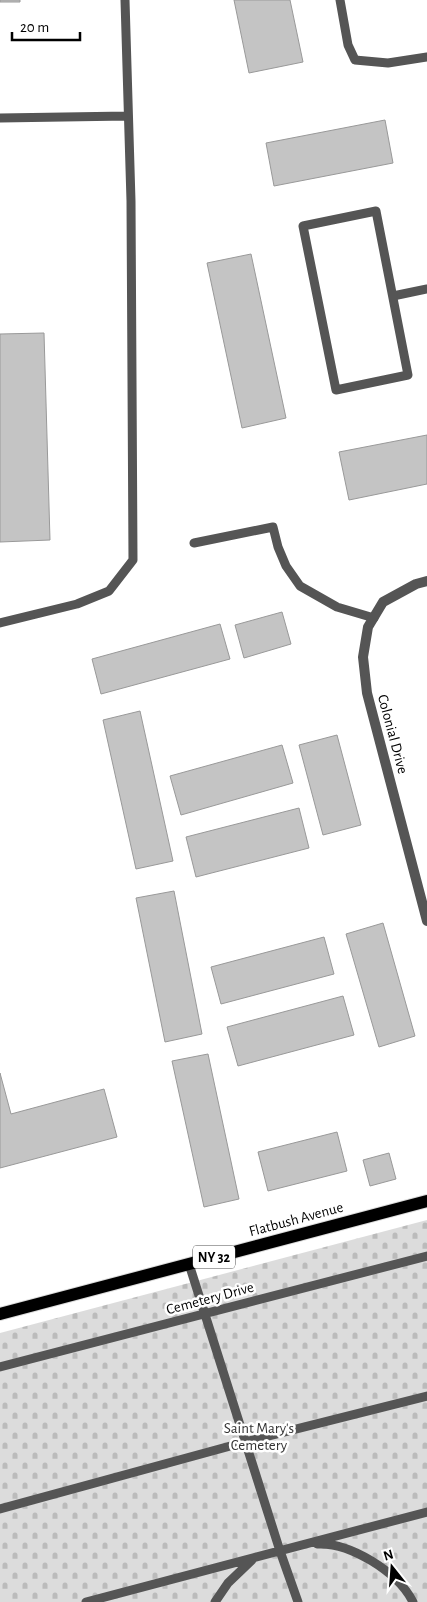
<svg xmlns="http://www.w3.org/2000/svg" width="427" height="1602" font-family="'Alegreya Sans',sans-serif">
  <defs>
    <pattern id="cemetery-stones" width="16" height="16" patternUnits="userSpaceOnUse" patternTransform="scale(1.25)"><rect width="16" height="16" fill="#dcdcdc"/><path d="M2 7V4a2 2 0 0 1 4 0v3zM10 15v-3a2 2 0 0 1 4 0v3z" fill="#bbb"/></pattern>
  </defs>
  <rect width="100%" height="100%" fill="#fff"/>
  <!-- cemetery -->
  <path fill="url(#cemetery-stones)" d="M 427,1220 L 427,1602 L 0,1602 L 0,1333 Z"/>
  <!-- building -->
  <path fill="#c4c4c4" stroke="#999" d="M 0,0 L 20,0 L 20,2 L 0,2 Z
    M 234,0 L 290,0 L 303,62 L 249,73 Z
    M 385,120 L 393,163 L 274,186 L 266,143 Z
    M 251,254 L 286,418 L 242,428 L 207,263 Z
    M 44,333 L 50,540 L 0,542 L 0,334 Z
    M 427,435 L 427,484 L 349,500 L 339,452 Z
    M 282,612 L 291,644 L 244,658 L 235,625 Z
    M 220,624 L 230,659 L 101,694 L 92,659 Z
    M 140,711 L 173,861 L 136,869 L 103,720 Z
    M 337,735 L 361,825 L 323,835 L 299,745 Z
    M 282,745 L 293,783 L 181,815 L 170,776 Z
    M 299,808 L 309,848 L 196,877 L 186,837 Z
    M 174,891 L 202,1034 L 165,1042 L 136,898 Z
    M 383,923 L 415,1036 L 379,1047 L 346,934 Z
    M 324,937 L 334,974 L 221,1004 L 211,967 Z
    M 343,996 L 354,1035 L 238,1066 L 227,1027 Z
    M 208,1054 L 239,1199 L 204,1207 L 172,1061 Z
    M 0,1073 L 11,1114 L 104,1089 L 117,1137 L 0,1168 Z
    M 337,1132 L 347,1171 L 268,1191 L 258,1152 Z
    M 389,1153 L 396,1179 L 370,1186 L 363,1160 Z"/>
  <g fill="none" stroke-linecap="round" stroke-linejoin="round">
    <!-- primary casing -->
    <g stroke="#dbdbdb" stroke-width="14">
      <path id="primary" d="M 0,1314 L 427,1201"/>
    </g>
    <!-- lane -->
    <path stroke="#555" stroke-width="9" d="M 340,0 L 348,45 L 355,60 L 388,63 L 427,57
      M 0,118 L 128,116
      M 376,211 L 408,375 L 336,390 L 303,226 Z
      M 393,296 L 427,289
      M 194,543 L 273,527 L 278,547 L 286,566 L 300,586 L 337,607 L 374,618
      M 0,623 L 77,604 L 109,591 L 133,560 L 131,201 L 125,0
      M 189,1264 L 280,1551 L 298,1602
      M 0,1367 L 427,1256
      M 0,1509 L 245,1442 L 427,1396
      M 317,1544 C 350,1542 398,1572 413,1602
      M 86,1602 L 427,1512
      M 215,1602 L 228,1583 L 252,1560"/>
    <!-- street -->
    <path stroke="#555" stroke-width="10" d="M 427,581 L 416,584 L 383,602 L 368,627 L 363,657 L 367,693 L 427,921"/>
    <!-- primary -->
    <use href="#primary" stroke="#000" stroke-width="12"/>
  </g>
  <g text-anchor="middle" stroke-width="5" stroke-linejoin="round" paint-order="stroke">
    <!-- shield labels -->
    <rect fill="#fff" stroke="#4c4c4c" stroke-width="1" x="193" y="1245.5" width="42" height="23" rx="4"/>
    <g font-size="14" font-weight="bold" fill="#000">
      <text x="214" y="1262">NY 32</text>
    </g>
    <!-- street labels -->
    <g font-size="15" fill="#000" stroke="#fff">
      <text transform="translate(393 734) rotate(75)" y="5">Colonial Drive</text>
      <text transform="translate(296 1219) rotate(-15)" y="5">Flatbush Avenue</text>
      <text transform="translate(210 1298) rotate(-15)" y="5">Cemetery Drive</text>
    </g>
    <!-- park labels -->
    <g font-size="15" fill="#333" stroke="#fff">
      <text x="259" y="1433">Saint Mary's<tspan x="259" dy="17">Cemetery</tspan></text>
    </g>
  </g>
  <!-- north arrow -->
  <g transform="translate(392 1567) rotate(343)" stroke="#ffffff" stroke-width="4" paint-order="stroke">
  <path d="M0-4L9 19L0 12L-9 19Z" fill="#000000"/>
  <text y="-8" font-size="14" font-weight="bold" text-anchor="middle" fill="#000000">N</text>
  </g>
  <!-- scale -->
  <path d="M12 32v8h68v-8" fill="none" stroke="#000000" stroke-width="2.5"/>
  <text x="20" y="32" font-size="15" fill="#000000" stroke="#ffffff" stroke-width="4" paint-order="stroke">20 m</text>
</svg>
